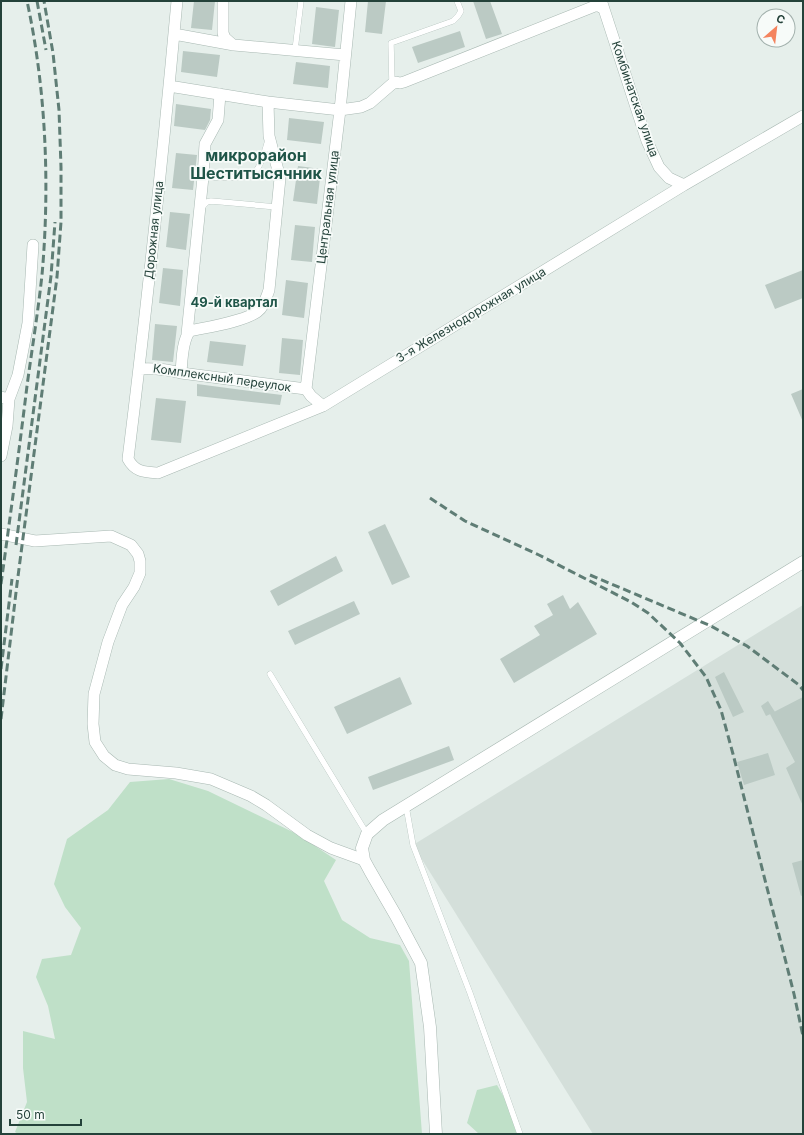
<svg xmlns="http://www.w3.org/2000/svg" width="804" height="1135" font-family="Inter,sans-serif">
  <rect width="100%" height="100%" fill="#e6efeb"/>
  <!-- built -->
  <path fill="#d4dfda" d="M 803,605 L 803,1134 L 593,1134 L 413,845 Z"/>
  <!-- green -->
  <path fill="#bfe0c8" d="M 169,779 L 208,791 L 297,834 L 336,860 L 324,881 L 342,920 L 370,938 L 400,945 L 409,961 L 422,1134 L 18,1134 L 15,1132 L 27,1102 L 23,1068 L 23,1031 L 55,1039 L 48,1006 L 36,977 L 42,959 L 71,955 L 81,928 L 65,907 L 54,884 L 67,839 L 108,810 L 130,782 Z
    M 497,1085 L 519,1123 L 519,1134 L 479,1134 L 467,1123 L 477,1090 Z"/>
  <!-- building -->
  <path fill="#bbcac4" d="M 194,1 L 215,1 L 212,30 L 191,28 Z
    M 368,1 L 386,1 L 382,34 L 365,32 Z
    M 473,1 L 490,1 L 502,34 L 486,39 Z
    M 316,7 L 339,10 L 335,47 L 312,44 Z
    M 460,31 L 465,47 L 418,63 L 412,47 Z
    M 183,51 L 220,55 L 217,77 L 181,72 Z
    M 296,62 L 330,66 L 328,88 L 293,84 Z
    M 176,104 L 211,109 L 210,120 L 205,130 L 174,126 Z
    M 289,118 L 324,122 L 321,144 L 287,140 Z
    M 176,153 L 197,155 L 193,190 L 172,188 Z
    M 298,166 L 321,169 L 317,204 L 293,201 Z
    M 170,212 L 190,214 L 186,250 L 166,247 Z
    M 295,225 L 315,227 L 312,262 L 291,260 Z
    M 163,268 L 183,270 L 180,306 L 159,303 Z
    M 803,270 L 803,298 L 775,309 L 765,285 Z
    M 286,280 L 308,283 L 304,318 L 282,315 Z
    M 155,324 L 177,326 L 173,362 L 152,360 Z
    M 282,338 L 303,340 L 300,375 L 279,373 Z
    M 210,341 L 246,345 L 243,366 L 207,362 Z
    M 197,384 L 282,395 L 280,405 L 197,396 Z
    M 803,389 L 803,422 L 791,394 Z
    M 156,398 L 186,401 L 181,443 L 151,440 Z
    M 385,524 L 410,577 L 392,585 L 368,532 Z
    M 336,556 L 343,571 L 278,606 L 270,591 Z
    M 563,595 L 570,609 L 578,602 L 597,634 L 514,683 L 500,659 L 540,635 L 534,626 L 553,615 L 547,604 Z
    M 354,601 L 360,614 L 295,645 L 288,631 Z
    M 724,672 L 744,712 L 733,717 L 715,677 Z
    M 400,677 L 412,704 L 347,734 L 334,707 Z
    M 803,697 L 803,806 L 786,768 L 795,762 L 770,714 Z
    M 768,701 L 775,712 L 766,716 L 761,706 Z
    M 449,746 L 454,760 L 373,790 L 368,777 Z
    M 768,753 L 775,775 L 744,785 L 737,762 Z
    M 803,860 L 803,895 L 801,896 L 792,863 Z"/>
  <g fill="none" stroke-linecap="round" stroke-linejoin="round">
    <!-- service casing -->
    <g stroke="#a8b8b2" stroke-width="6">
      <path id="service" d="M 295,50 L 301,1
        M 392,84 L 391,43 L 453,21 L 458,16 L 461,11 L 457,1
        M 203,177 C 215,177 247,180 255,172 C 262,165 265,149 268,140
        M 201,208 L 207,202 L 211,201 L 277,207
        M 270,674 L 367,834
        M 406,806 L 413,845 L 470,993 L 520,1134"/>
    </g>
    <!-- minor casing -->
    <g stroke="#a8b8b2" stroke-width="12">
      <path id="minor" d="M 177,1 C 163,154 147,306 128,459 C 135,472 144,472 158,473 L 323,406 L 684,185 L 803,116
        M 223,1 L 223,33 L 225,38 L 233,45
        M 602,3 L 647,141 L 659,167 L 669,178 L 684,185
        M 174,34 L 234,45 L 345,55
        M 169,86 L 268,102 L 340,110 L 361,107 L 370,103 L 392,84 L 396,82 L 400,83 L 404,82 L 595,6 L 599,6 L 604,9
        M 187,334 L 203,177 L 205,144 L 218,120 L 220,94
        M 139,369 C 155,368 166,369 181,373 L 306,389
        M 181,373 C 182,361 182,340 190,331 C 208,327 242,322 257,312 C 264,307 266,298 269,290 L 280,178 L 269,136 L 268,102
        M 1,397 L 9,399 L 7,426 L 1,456
        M 9,399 L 18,375 L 28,323 L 33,245
        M 323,406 L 311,396 L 306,389 L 340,110 L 351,1
        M 1,534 L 35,541 L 111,536 L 131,545 L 138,554 L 140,561 L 140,573 L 134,587 L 122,605 L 108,642 L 94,694 L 93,724 L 95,742 L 104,756 L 115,765 L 128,769 L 176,773 L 211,779 L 251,796 L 266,805 L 307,835 L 331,848 L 364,860"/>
    </g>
    <!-- tertiary casing -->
    <g stroke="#a8b8b2" stroke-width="13">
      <path id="tertiary" d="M 436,1134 L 430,1027 L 421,963 L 396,916 L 370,871 L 364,860 L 362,848 L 367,834 L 383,820 L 803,562"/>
    </g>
    <!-- service -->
    <use href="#service" stroke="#fff" stroke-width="5.5"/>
    <!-- minor -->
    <use href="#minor" stroke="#fff" stroke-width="11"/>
    <!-- tertiary -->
    <use href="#tertiary" stroke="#fff" stroke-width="12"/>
    <!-- rail -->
    <path stroke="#5f7d75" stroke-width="3" stroke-dasharray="8 4" stroke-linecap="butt" d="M 37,1 L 46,50
      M 430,498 L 465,521 L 539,555 L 631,602 L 648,613 L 680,643 L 706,677 L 721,710 L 733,754 L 794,994 L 803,1036
      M 16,545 L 51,276 L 55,222
      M 590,575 L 711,626 L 747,646 L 799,685 L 803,690
      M 1,584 C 10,518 19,452 27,386 C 32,349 38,312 42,275 C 50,185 46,89 27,1
      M 1,669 L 12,579
      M 1,719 L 17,584 L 57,277 L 61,222 L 61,167 L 59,110 L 53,53 L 44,1"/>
  </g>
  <g text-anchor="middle" stroke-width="3.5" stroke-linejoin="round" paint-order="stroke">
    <!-- street labels -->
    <g font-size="12" fill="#24423a" stroke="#f7fbf9">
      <text transform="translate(635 99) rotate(71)" y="4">Комбинатская улица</text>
      <text transform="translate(328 207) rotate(-83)" y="4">Центральная улица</text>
      <text transform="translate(154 230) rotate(-84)" y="4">Дорожная улица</text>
      <text transform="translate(471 315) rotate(-31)" y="4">3-я Железнодорожная улица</text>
      <text transform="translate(222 378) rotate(8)" y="4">Комплексный переулок</text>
    </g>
    <!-- neighbourhood labels -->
    <g font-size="13" font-weight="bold" fill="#1f5548" stroke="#f7fbf9">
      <text x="234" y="307">49-й квартал</text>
    </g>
    <!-- district labels -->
    <g font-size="16" font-weight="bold" fill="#1f5548" stroke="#f7fbf9">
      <text x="256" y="161">микрорайон<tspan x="256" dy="18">Шеститысячник</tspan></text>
    </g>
  </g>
  <!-- border -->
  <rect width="804" height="1135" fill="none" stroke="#24423a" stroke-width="4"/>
  <!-- north arrow -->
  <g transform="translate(776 28) rotate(28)"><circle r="19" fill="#f7fbf9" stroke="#a3b1ad"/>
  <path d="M0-3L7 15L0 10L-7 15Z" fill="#f4845f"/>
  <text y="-6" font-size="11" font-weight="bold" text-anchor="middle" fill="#24423a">С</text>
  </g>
  <!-- scale -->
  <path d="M10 1119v6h71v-6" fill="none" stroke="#24423a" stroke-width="2"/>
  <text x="16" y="1119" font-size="12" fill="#24423a" stroke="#f7fbf9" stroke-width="3" paint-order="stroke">50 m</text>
</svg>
